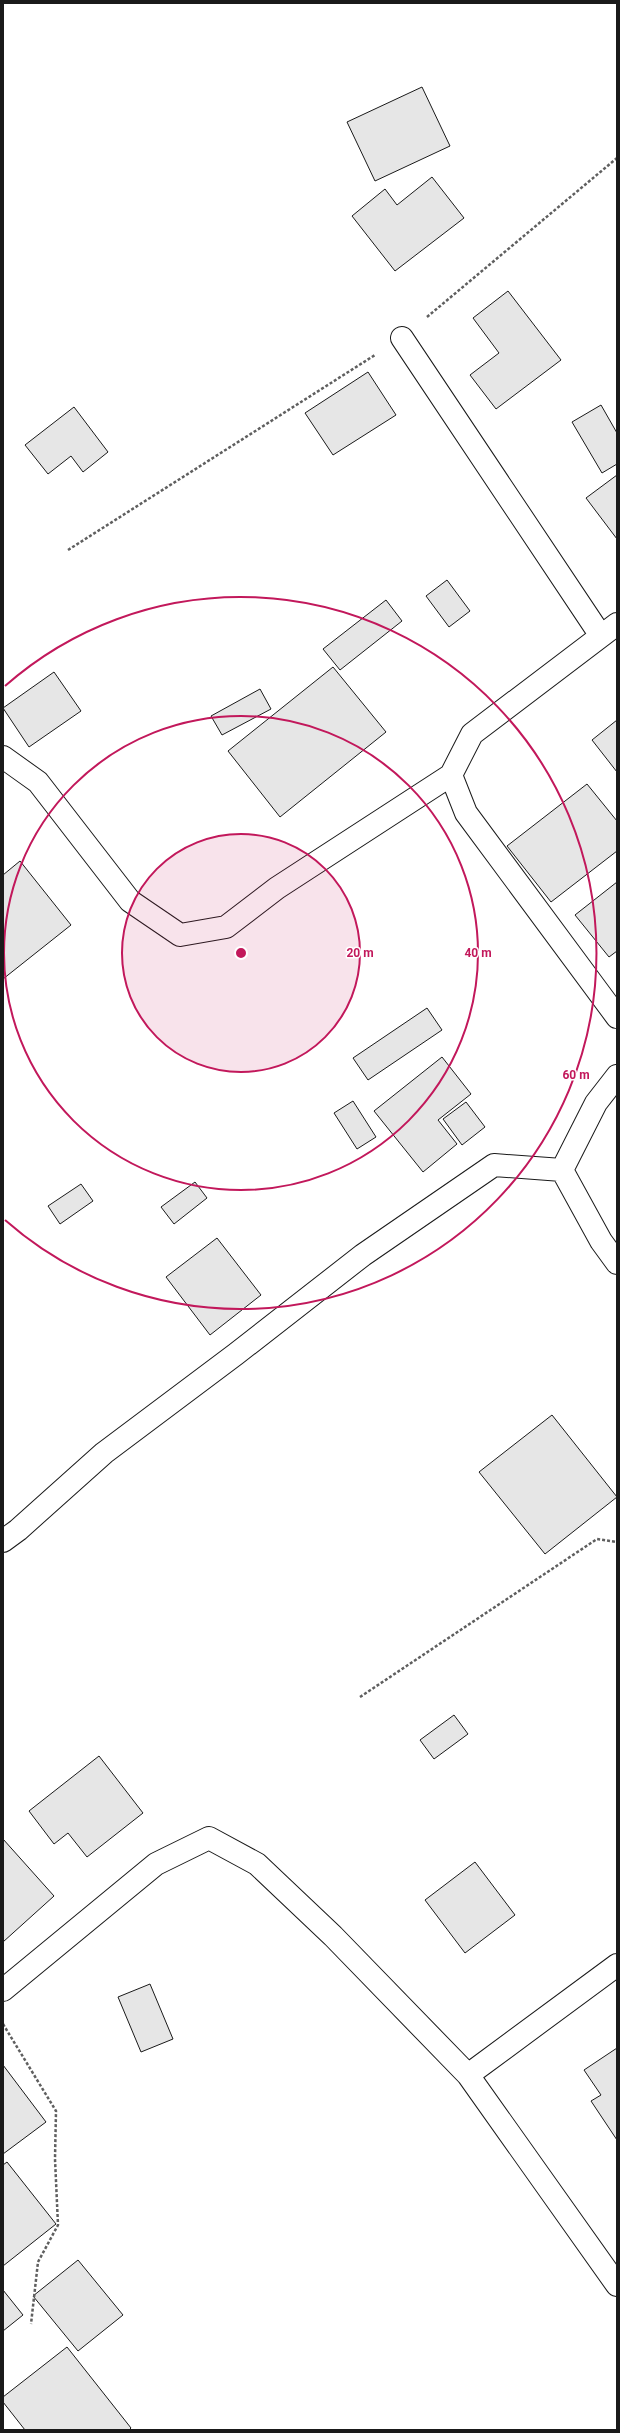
<svg xmlns="http://www.w3.org/2000/svg" width="620" height="2433" font-family="Roboto,sans-serif">
  <rect width="100%" height="100%" fill="#fff"/>
  <!-- building -->
  <path fill="#e6e6e6" stroke="#1a1a1a" d="M 422,87 L 450,146 L 375,181 L 347,122 Z
    M 432,177 L 464,218 L 395,271 L 352,216 L 385,189 L 397,205 Z
    M 508,291 L 561,360 L 496,409 L 470,375 L 499,353 L 473,318 Z
    M 368,372 L 396,415 L 333,455 L 305,413 Z
    M 601,405 L 617,433 L 617,464 L 602,473 L 572,422 Z
    M 74,407 L 108,452 L 83,472 L 71,456 L 48,474 L 25,445 Z
    M 617,475 L 617,539 L 586,498 Z
    M 447,580 L 470,611 L 449,627 L 426,596 Z
    M 386,600 L 402,621 L 340,670 L 323,649 Z
    M 333,667 L 386,732 L 280,817 L 228,751 Z
    M 54,672 L 81,711 L 29,747 L 3,708 Z
    M 260,689 L 271,709 L 222,735 L 211,716 Z
    M 617,720 L 617,772 L 592,740 Z
    M 587,784 L 617,821 L 617,851 L 551,902 L 507,846 Z
    M 20,861 L 71,925 L 3,979 L 3,875 Z
    M 617,882 L 617,951 L 609,957 L 575,915 Z
    M 427,1008 L 442,1030 L 368,1080 L 353,1058 Z
    M 442,1057 L 471,1094 L 438,1120 L 457,1144 L 423,1172 L 374,1111 Z
    M 353,1101 L 376,1137 L 357,1149 L 334,1113 Z
    M 466,1102 L 485,1127 L 462,1145 L 443,1119 Z
    M 195,1182 L 207,1198 L 174,1224 L 161,1207 Z
    M 81,1184 L 93,1201 L 60,1224 L 48,1206 Z
    M 217,1238 L 261,1295 L 210,1335 L 166,1277 Z
    M 552,1415 L 617,1497 L 545,1554 L 479,1472 Z
    M 454,1715 L 468,1734 L 434,1759 L 420,1740 Z
    M 99,1756 L 143,1813 L 87,1857 L 68,1833 L 54,1844 L 29,1811 Z
    M 3,1839 L 54,1896 L 3,1942 Z
    M 475,1862 L 515,1915 L 465,1953 L 425,1900 Z
    M 150,1984 L 173,2039 L 141,2052 L 118,1997 Z
    M 617,2048 L 617,2140 L 591,2101 L 601,2095 L 584,2070 Z
    M 3,2065 L 46,2122 L 3,2154 Z
    M 7,2162 L 56,2224 L 3,2266 L 3,2165 Z
    M 78,2260 L 123,2315 L 78,2351 L 33,2296 Z
    M 3,2290 L 23,2315 L 3,2331 Z
    M 67,2347 L 131,2428 L 129,2430 L 25,2430 L 3,2402 L 3,2397 Z"/>
  <g fill="none" stroke-linecap="round" stroke-linejoin="round">
    <!-- street casing -->
    <g stroke="#1a1a1a" stroke-width="24">
      <path id="street" d="M 402,338 L 601,636
        M 617,624 L 472,734 L 451,775 L 466,813 L 617,1017
        M 3,757 L 38,782 L 130,901 L 180,935 L 226,927 L 277,888 L 451,775
        M 562,1170 L 596,1103 L 617,1076
        M 562,1170 L 601,1241 L 617,1263
        M 3,1541 L 18,1530 L 104,1453 L 236,1354 L 363,1255 L 494,1165 L 562,1170
        M 3,1990 L 156,1864 L 209,1838 L 257,1864 L 333,1936 L 468,2075 L 617,2285
        M 468,2075 L 617,1965"/>
    </g>
    <!-- path -->
    <path stroke="#5f5f5f" stroke-width="2.5" stroke-dasharray="3 2" stroke-linecap="butt" d="M 427,317 L 617,158
      M 68,550 L 375,355
      M 360,1697 L 597,1539 L 617,1542
      M 3,2024 L 56,2111 L 55,2159 L 58,2225 L 38,2262 L 31,2324"/>
    <!-- street -->
    <use href="#street" stroke="#fff" stroke-width="22"/>
  </g>
  <!-- distance rings -->
  <circle cx="241" cy="953" r="119" fill="#c2185b" fill-opacity=".12"/>
  <g fill="none" stroke="#c2185b" stroke-width="2">
    <circle cx="241" cy="953" r="119"/>
    <circle cx="241" cy="953" r="237"/>
    <path d="M5 686A356 356 0 1 1 5 1220"/>
  </g>
  <circle cx="241" cy="953" r="6" fill="#c2185b" stroke="#fff" stroke-width="2"/>
  <g font-size="12" text-anchor="middle" font-weight="bold" fill="#c2185b" stroke="#fff" stroke-width="3" stroke-linejoin="round" paint-order="stroke">
    <text x="360" y="957">20 m</text>
    <text x="478" y="957">40 m</text>
    <text x="576" y="1079">60 m</text>
  </g>
  <!-- border -->
  <rect width="620" height="2433" fill="none" stroke="#1a1a1a" stroke-width="8"/>
</svg>
